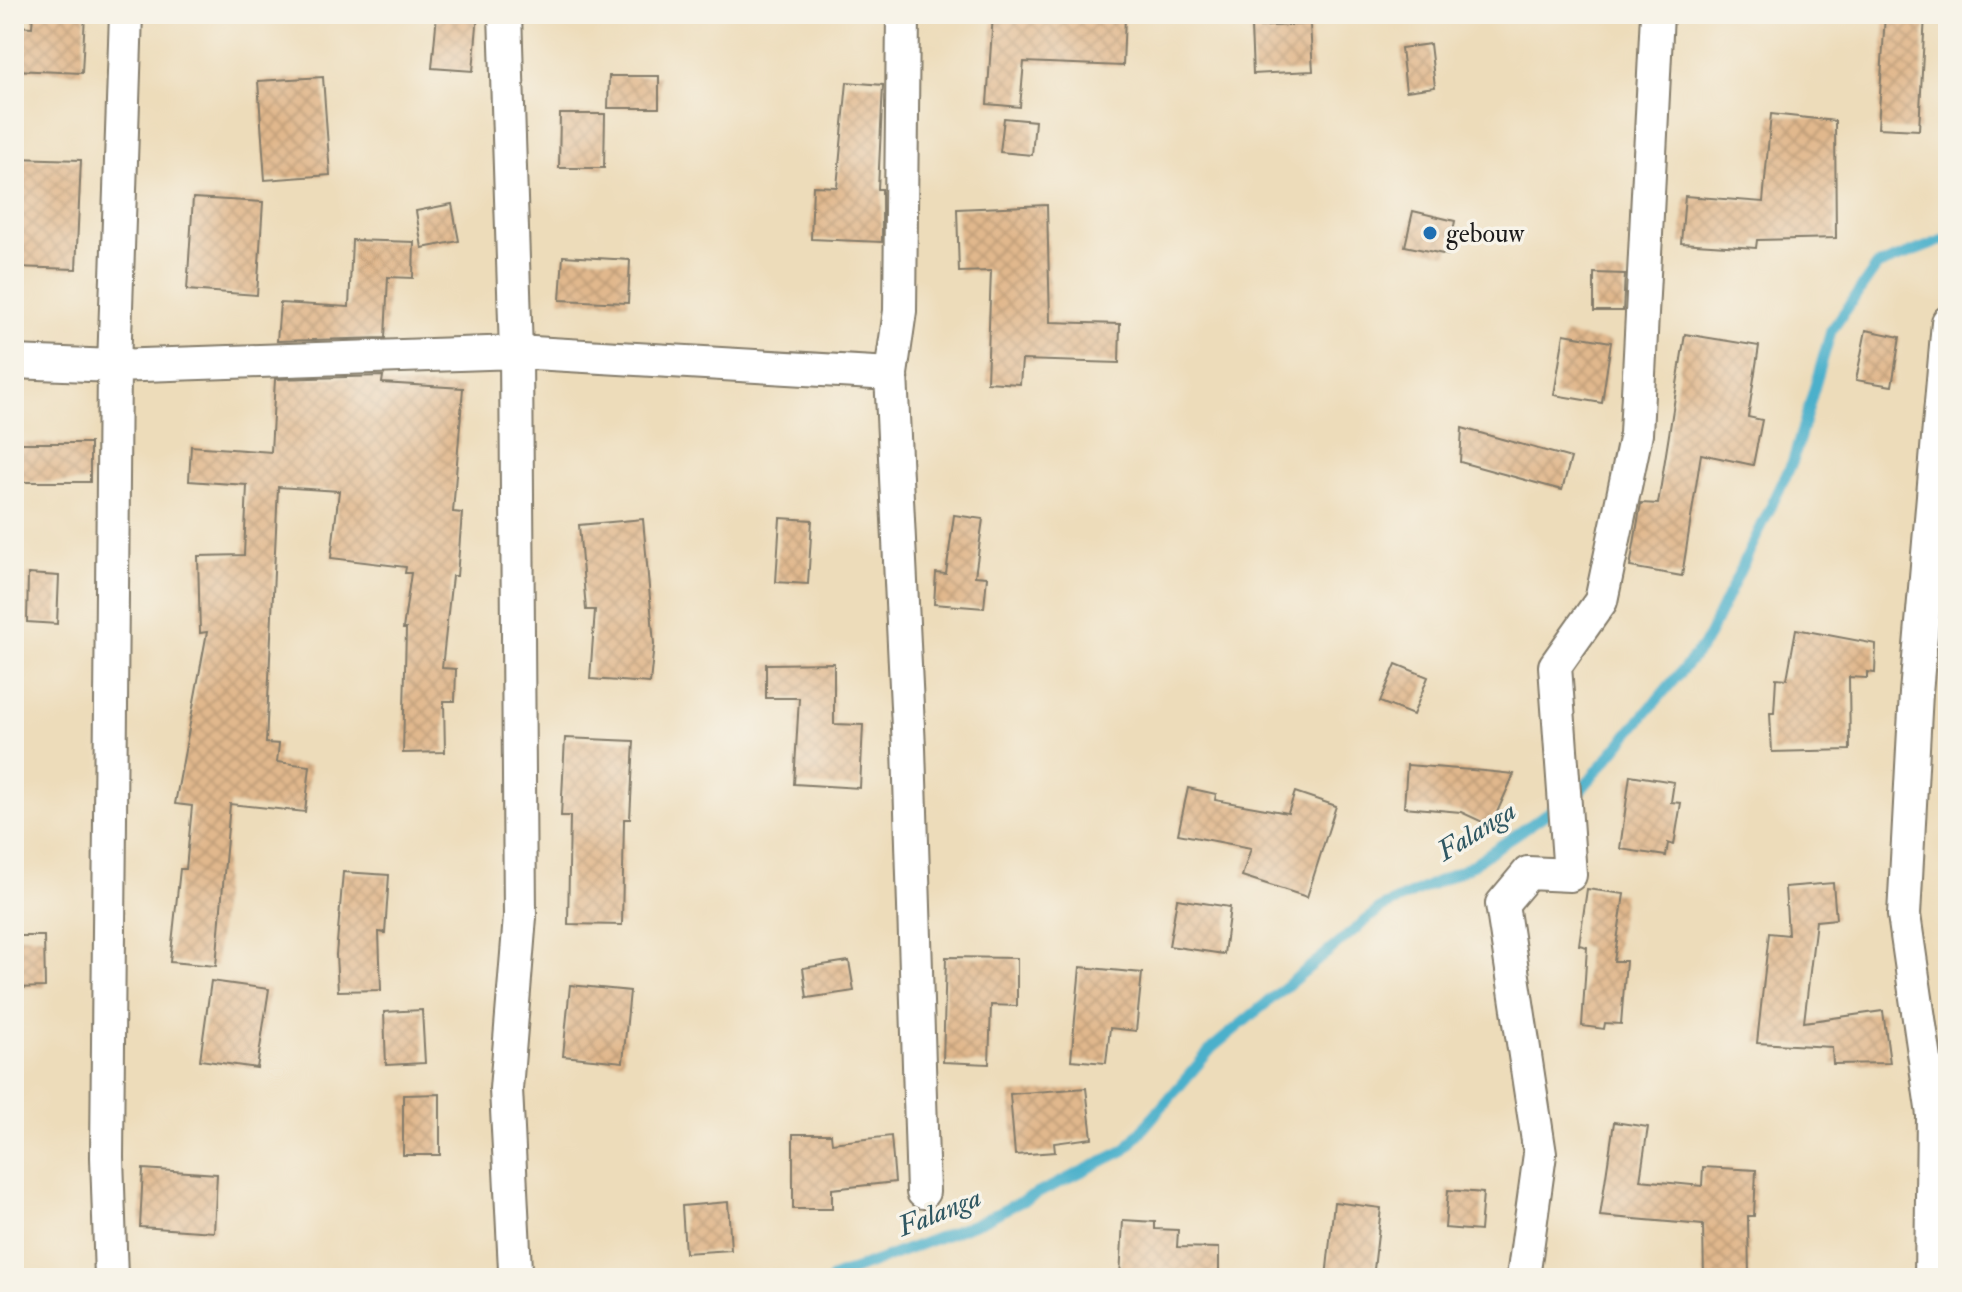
<svg xmlns="http://www.w3.org/2000/svg" width="1962" height="1292" font-family="'IM FELL Double Pica',serif">
  <defs>
    <pattern id="building-cross-hatch" width="8" height="8" patternUnits="userSpaceOnUse" patternTransform="scale(2)"><rect width="8" height="8" fill="#e1b88d"/><path d="M0 0l8 8M0 8l8-8" fill="none" stroke="#c09e79"/></pattern>
  </defs>
  <rect width="100%" height="100%" fill="#f7f3e8"/>
  <filter id="ink" filterUnits="userSpaceOnUse"><feTurbulence type="fractalNoise" baseFrequency=".0125" numOctaves="2"/><feDisplacementMap in="SourceGraphic" scale="16" xChannelSelector="R" yChannelSelector="G"/><feConvolveMatrix kernelMatrix="1 2 1 2 8 2 1 2 1" color-interpolation-filters="sRGB"/></filter>
  <filter id="wash" filterUnits="userSpaceOnUse"><feTurbulence type="fractalNoise" baseFrequency=".006" numOctaves="4" result="noise"/><feDisplacementMap in="SourceGraphic" scale="32" xChannelSelector="R" yChannelSelector="G"/><feGaussianBlur stdDeviation="1.8" result="paint"/><feColorMatrix in="noise" values="0 0 0 0 0 0 0 0 0 0 0 0 0 0 0 0 0 1.4 0 .05"/><feComposite in="paint" operator="in"/></filter>
  <g filter="url(#wash)">
    <rect width="100%" height="100%" fill="#eddcba"/>
    <g fill="none" stroke-linecap="round" stroke-linejoin="round">
      <!-- stream -->
      <path stroke="#4cb0cb" stroke-width="11" d="M 832,1278 L 982,1221 L 1125,1150 L 1212,1048 L 1381,908 L 1469,867 L 1581,790 L 1705,643 L 1793,461 L 1831,331 L 1877,266 L 1948,238"/>
    </g>
    <g id="blocks">
      <!-- building -->
      <path fill="url(#building-cross-hatch)" d="M 33,14 L 85,14 L 82,73 L 14,70 L 14,26 L 32,27 Z
        M 437,14 L 478,14 L 473,71 L 432,68 Z
        M 993,14 L 1125,16 L 1123,66 L 1024,62 L 1020,107 L 987,104 Z
        M 1885,14 L 1925,14 L 1919,130 L 1878,128 Z
        M 1310,24 L 1313,71 L 1253,74 L 1251,27 Z
        M 1430,44 L 1435,87 L 1406,91 L 1401,48 Z
        M 609,76 L 659,76 L 659,108 L 608,108 Z
        M 323,77 L 330,175 L 265,180 L 258,81 Z
        M 847,82 L 883,85 L 878,189 L 882,189 L 882,242 L 811,239 L 813,186 L 837,187 Z
        M 560,114 L 605,114 L 604,168 L 559,168 Z
        M 1771,114 L 1835,121 L 1836,238 L 1757,240 L 1756,248 L 1681,243 L 1685,196 L 1763,202 Z
        M 1004,118 L 1035,121 L 1032,155 L 1000,152 Z
        M 14,158 L 81,160 L 76,269 L 14,267 Z
        M 193,198 L 263,202 L 257,295 L 187,290 Z
        M 452,204 L 459,241 L 422,248 L 416,211 Z
        M 1047,205 L 1050,322 L 1120,324 L 1119,363 L 1022,360 L 1020,384 L 987,382 L 991,271 L 959,272 L 957,209 Z
        M 1413,211 L 1455,221 L 1448,255 L 1405,246 Z
        M 352,240 L 414,242 L 413,278 L 388,277 L 385,338 L 277,341 L 280,303 L 349,307 Z
        M 563,256 L 630,260 L 628,303 L 560,300 Z
        M 1594,273 L 1625,274 L 1623,311 L 1594,311 Z
        M 1866,330 L 1900,337 L 1892,386 L 1856,380 Z
        M 1564,334 L 1611,342 L 1602,403 L 1554,395 Z
        M 1685,334 L 1759,346 L 1748,417 L 1762,420 L 1753,465 L 1701,454 L 1682,576 L 1630,567 L 1641,503 L 1658,504 Z
        M 383,376 L 382,383 L 463,388 L 453,512 L 462,513 L 457,576 L 452,576 L 442,668 L 456,669 L 455,701 L 444,701 L 445,752 L 403,753 L 406,629 L 403,629 L 411,573 L 405,573 L 406,567 L 331,558 L 339,491 L 278,487 L 266,743 L 279,744 L 277,762 L 310,766 L 305,812 L 230,804 L 216,966 L 170,962 L 180,869 L 186,869 L 192,806 L 175,804 L 207,632 L 200,633 L 198,556 L 244,555 L 247,485 L 189,481 L 191,446 L 271,452 L 275,379 Z
        M 1462,428 L 1571,458 L 1562,490 L 1460,462 Z
        M 21,443 L 90,443 L 90,482 L 14,482 L 14,452 L 21,452 Z
        M 954,515 L 983,519 L 975,576 L 987,577 L 984,608 L 934,604 L 936,573 L 946,574 Z
        M 780,518 L 812,520 L 808,584 L 776,582 Z
        M 643,519 L 654,644 L 650,683 L 590,679 L 595,610 L 586,610 L 579,525 Z
        M 28,574 L 59,576 L 57,624 L 27,622 Z
        M 1796,629 L 1876,644 L 1875,673 L 1867,672 L 1867,678 L 1849,677 L 1850,750 L 1772,752 L 1770,713 L 1774,713 L 1776,678 L 1787,679 Z
        M 834,663 L 834,724 L 863,725 L 860,788 L 794,784 L 799,698 L 766,698 L 766,664 Z
        M 1396,664 L 1428,677 L 1413,715 L 1380,702 Z
        M 565,738 L 634,741 L 630,819 L 624,819 L 622,925 L 568,924 L 570,816 L 561,816 Z
        M 1407,765 L 1484,771 L 1514,774 L 1491,826 L 1461,812 L 1404,807 Z
        M 1630,775 L 1674,782 L 1671,802 L 1681,803 L 1674,845 L 1668,843 L 1666,856 L 1620,849 Z
        M 1188,788 L 1216,794 L 1215,800 L 1288,813 L 1295,792 L 1336,806 L 1307,897 L 1242,876 L 1251,848 L 1178,834 Z
        M 343,872 L 389,875 L 385,933 L 379,932 L 381,990 L 338,991 L 336,955 Z
        M 1833,883 L 1836,919 L 1816,921 L 1804,1022 L 1883,1011 L 1890,1063 L 1833,1064 L 1832,1047 L 1757,1043 L 1769,933 L 1788,935 L 1785,887 Z
        M 1587,889 L 1624,894 L 1614,961 L 1626,961 L 1621,1024 L 1605,1023 L 1604,1029 L 1582,1026 L 1587,947 L 1579,945 Z
        M 1177,899 L 1230,907 L 1224,954 L 1169,946 Z
        M 14,936 L 44,936 L 45,987 L 14,988 Z
        M 946,957 L 1017,958 L 1017,1006 L 991,1005 L 989,1064 L 943,1062 Z
        M 849,961 L 854,991 L 807,998 L 803,968 Z
        M 1080,967 L 1142,973 L 1136,1031 L 1110,1028 L 1106,1063 L 1071,1060 Z
        M 211,981 L 269,989 L 257,1068 L 200,1060 Z
        M 570,985 L 630,991 L 623,1062 L 563,1056 Z
        M 422,1010 L 425,1063 L 386,1065 L 384,1012 Z
        M 1086,1088 L 1092,1138 L 1054,1143 L 1055,1152 L 1015,1155 L 1010,1094 Z
        M 440,1094 L 440,1155 L 403,1155 L 403,1095 Z
        M 1614,1122 L 1648,1127 L 1640,1180 L 1702,1186 L 1703,1167 L 1756,1170 L 1754,1216 L 1748,1216 L 1749,1278 L 1704,1278 L 1703,1225 L 1600,1216 Z
        M 793,1134 L 831,1134 L 832,1143 L 891,1136 L 895,1182 L 832,1189 L 832,1209 L 793,1209 Z
        M 143,1169 L 217,1174 L 214,1232 L 140,1227 Z
        M 1448,1190 L 1483,1193 L 1480,1231 L 1445,1228 Z
        M 728,1202 L 731,1250 L 685,1253 L 682,1206 Z
        M 1334,1202 L 1381,1208 L 1373,1278 L 1326,1278 Z
        M 1123,1220 L 1155,1222 L 1155,1229 L 1178,1230 L 1177,1247 L 1219,1248 L 1219,1278 L 1120,1278 Z"/>
    </g>
  </g>
  <g filter="url(#ink)">
    <use href="#blocks" fill-opacity="0" stroke="#847c6b" stroke-width="2"/>
    <g fill="none" stroke-linecap="round" stroke-linejoin="round">
      <!-- street casing -->
      <g stroke="#847c6b" stroke-width="36">
        <path id="street" d="M 505,14 L 516,352 L 520,917 L 506,1089 L 515,1270
          M 903,14 L 900,311 L 891,374 L 909,748 L 923,1192
          M 14,362 L 114,366 L 516,352 L 891,374
          M 111,1278 L 107,1157 L 114,366 L 126,14
          M 1523,1278 L 1540,1154 L 1502,904 L 1528,873 L 1570,875 L 1555,666 L 1601,601 L 1636,434 L 1657,14
          M 1931,1278 L 1933,1115 L 1904,915 L 1916,693 L 1948,322"/>
      </g>
      <!-- street -->
      <use href="#street" stroke="#fff" stroke-width="32"/>
    </g>
  </g>
  <!-- markers -->
  <circle fill="#1f6fb2" stroke="#f7f3e8" stroke-width="3" cx="1430" cy="233" r="8"/>
  <g text-anchor="middle" stroke-width="7" stroke-linejoin="round" paint-order="stroke">
    <!-- poi labels -->
    <g font-size="26" fill="#1c1c1c" stroke="#f7f3e8" text-anchor="start">
      <text x="1446" y="242">gebouw</text>
    </g>
    <!-- water labels -->
    <g font-size="28" font-style="italic" fill="#2f5762" stroke="#f7f3e8">
      <text transform="translate(1476 830) rotate(-32)" y="10">Falanga</text>
      <text transform="translate(939 1211) rotate(-22)" y="10">Falanga</text>
    </g>
  </g>
  <!-- margin -->
  <rect width="1962" height="1292" fill="none" stroke="#f7f3e8" stroke-width="48"/>
</svg>
